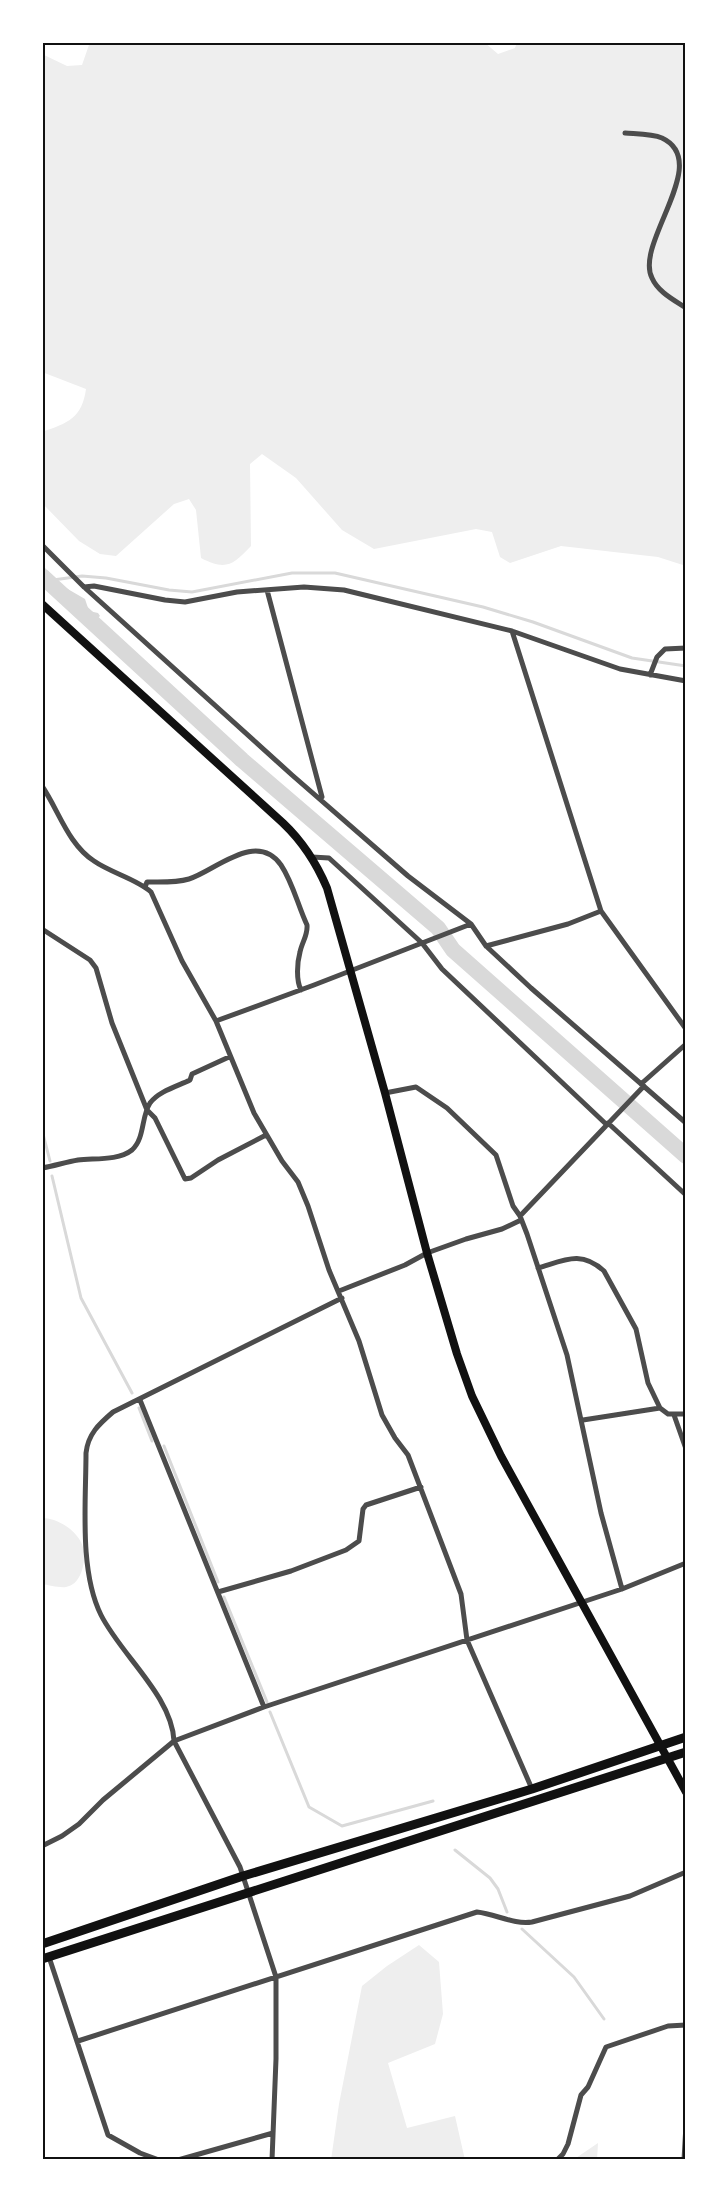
<svg xmlns="http://www.w3.org/2000/svg" width="728" height="2202" font-family="'Source Sans 3',sans-serif">
  <rect width="100%" height="100%" fill="#fff"/>
  <!-- green -->
  <path fill="#eee" d="M 90,42 L 484,42 L 498,54 L 515,48 L 517,42 L 686,42 L 686,566 L 658,557 L 561,546 L 510,563 L 500,557 L 492,532 L 476,529 L 374,549 L 342,530 L 296,478 L 262,454 L 250,464 L 251,546 C 233,565 226,571 201,558 L 196,510 L 189,499 L 174,504 L 116,556 L 100,554 L 79,541 L 42,503 L 42,432 C 68,423 82,418 86,389 L 42,372 L 42,54 L 67,66 L 82,65 Z
    M 42,1518 C 59,1518 82,1533 84,1552 C 85,1564 81,1585 66,1587 C 59,1588 49,1585 42,1584 Z
    M 419,1945 L 439,1962 L 443,2014 L 435,2044 L 388,2063 L 407,2128 L 455,2116 L 465,2160 L 331,2160 L 339,2104 L 362,1986 L 387,1966 Z
    M 598,2143 L 597,2160 L 573,2160 Z"/>
  <!-- water -->
  <path fill="#d9d9d9" d="M 42,561 L 47,572 L 66,588 L 85,599 L 89,611 L 98,613 L 100,616 L 94,621 L 85,613 L 75,613 L 42,582 Z"/>
  <g fill="none" stroke-linecap="round" stroke-linejoin="round">
    <!-- stream -->
    <path stroke="#d9d9d9" stroke-width="3" d="M 53,580 L 82,576 L 106,578 L 169,590 L 192,592 L 292,573 L 335,573 L 483,607 L 533,622 L 632,658 L 686,666
      M 42,1130 L 50,1161
      M 52,1176 L 81,1298 L 132,1393
      M 139,1408 L 152,1441
      M 164,1446 L 218,1582
      M 224,1597 L 267,1702
      M 270,1712 L 309,1807 L 342,1826 L 433,1801
      M 455,1850 L 490,1878 L 498,1889 L 507,1912
      M 522,1929 L 574,1977 L 604,2019"/>
    <!-- river -->
    <path stroke="#d9d9d9" stroke-width="16" d="M 42,576 L 242,760 L 438,928 L 453,950 L 686,1156"/>
    <!-- minor -->
    <path stroke="#4c4c4c" stroke-width="5" d="M 625,133 C 636,134 652,134 662,138 C 713,162 634,243 652,278 C 658,292 674,300 686,308
      M 42,545 L 84,587 L 292,775 L 408,876 L 471,924 L 486,946 L 531,988 L 686,1123
      M 84,587 L 94,586 L 165,600 L 185,602 L 237,592 L 304,587 L 344,590 L 512,631 L 620,669 L 686,681
      M 267,590 L 322,797
      M 512,631 L 601,911 L 686,1029
      M 42,668 L 42,678
      M 650,675 L 657,657 L 665,649 L 686,648
      M 42,786 C 59,811 68,844 94,861 C 111,873 137,879 151,892 L 182,961 L 216,1021 L 254,1113 L 282,1161 L 298,1182 L 308,1206 L 329,1270 L 359,1341 L 382,1415 L 395,1438 L 408,1455 L 461,1594 L 467,1640 L 532,1789
      M 312,857 L 329,858 L 422,943 L 442,969 L 607,1125
      M 145,887 L 147,882 C 161,882 175,883 189,879 C 215,871 256,830 281,865 C 293,883 298,906 307,925 C 308,935 302,942 300,952 C 297,963 296,980 301,990
      M 42,929 L 90,960 L 96,968 L 112,1023 L 147,1110 L 155,1118 L 185,1179 L 191,1178 L 218,1160 L 266,1135
      M 486,946 L 568,924 L 601,911
      M 216,1021 L 314,985 L 471,924
      M 641,1084 L 686,1044
      M 385,1093 L 416,1087 L 447,1108 L 496,1155 L 513,1206 L 520,1216 L 527,1234 L 567,1355 L 601,1513 L 622,1589
      M 608,1123 L 686,1195
      M 42,1168 C 54,1166 66,1162 78,1160 C 94,1158 118,1161 132,1150 C 145,1138 141,1117 150,1103 C 159,1091 178,1086 190,1080 L 192,1074 L 229,1057
      M 520,1216 L 644,1086
      M 538,1268 C 565,1260 581,1250 604,1271 L 636,1329 L 648,1383 L 660,1408 L 668,1414 L 686,1414
      M 339,1291 L 405,1265 L 427,1253 L 466,1239 L 502,1229 L 521,1220
      M 140,1400 L 264,1707
      M 674,1415 L 686,1449
      M 583,1420 L 660,1408
      M 218,1592 L 291,1571 L 346,1550 L 359,1541 L 363,1509 L 366,1505 L 421,1487
      M 42,1846 L 62,1836 L 79,1824 L 103,1800 L 174,1741 L 264,1707 L 622,1589 L 686,1563
      M 49,1957 L 108,2135 L 140,2153 L 159,2160
      M 78,2041 L 477,1912 C 496,1914 514,1925 532,1922 L 630,1896 L 686,1872
      M 178,2160 L 273,2133
      M 272,2160 L 276,2059 L 276,1977 L 240,1867 L 174,1741 C 172,1696 121,1655 101,1615 C 79,1571 86,1502 86,1453 C 88,1434 99,1424 113,1412 L 342,1298
      M 557,2160 L 563,2154 L 568,2144 L 581,2095 L 588,2087 L 606,2047 L 668,2026 L 686,2025
      M 684,2160 L 686,2125"/>
    <!-- secondary -->
    <path stroke="#111" stroke-width="8" d="M 42,604 L 283,823 C 303,842 316,862 327,888 L 385,1093 L 427,1253 L 457,1354 L 472,1396 L 501,1456 L 686,1792"/>
    <!-- trunk -->
    <path stroke="#111" stroke-width="9" d="M 42,1944 L 243,1876 L 532,1789 L 686,1737
      M 42,1959 L 686,1752"/>
  </g>
  <!-- border -->
  <rect width="728" height="2202" fill="none" stroke="#ffffff" stroke-width="87"/>
  <rect x="44" y="44" width="640" height="2114" fill="none" stroke="#111" stroke-width="2"/>
</svg>
